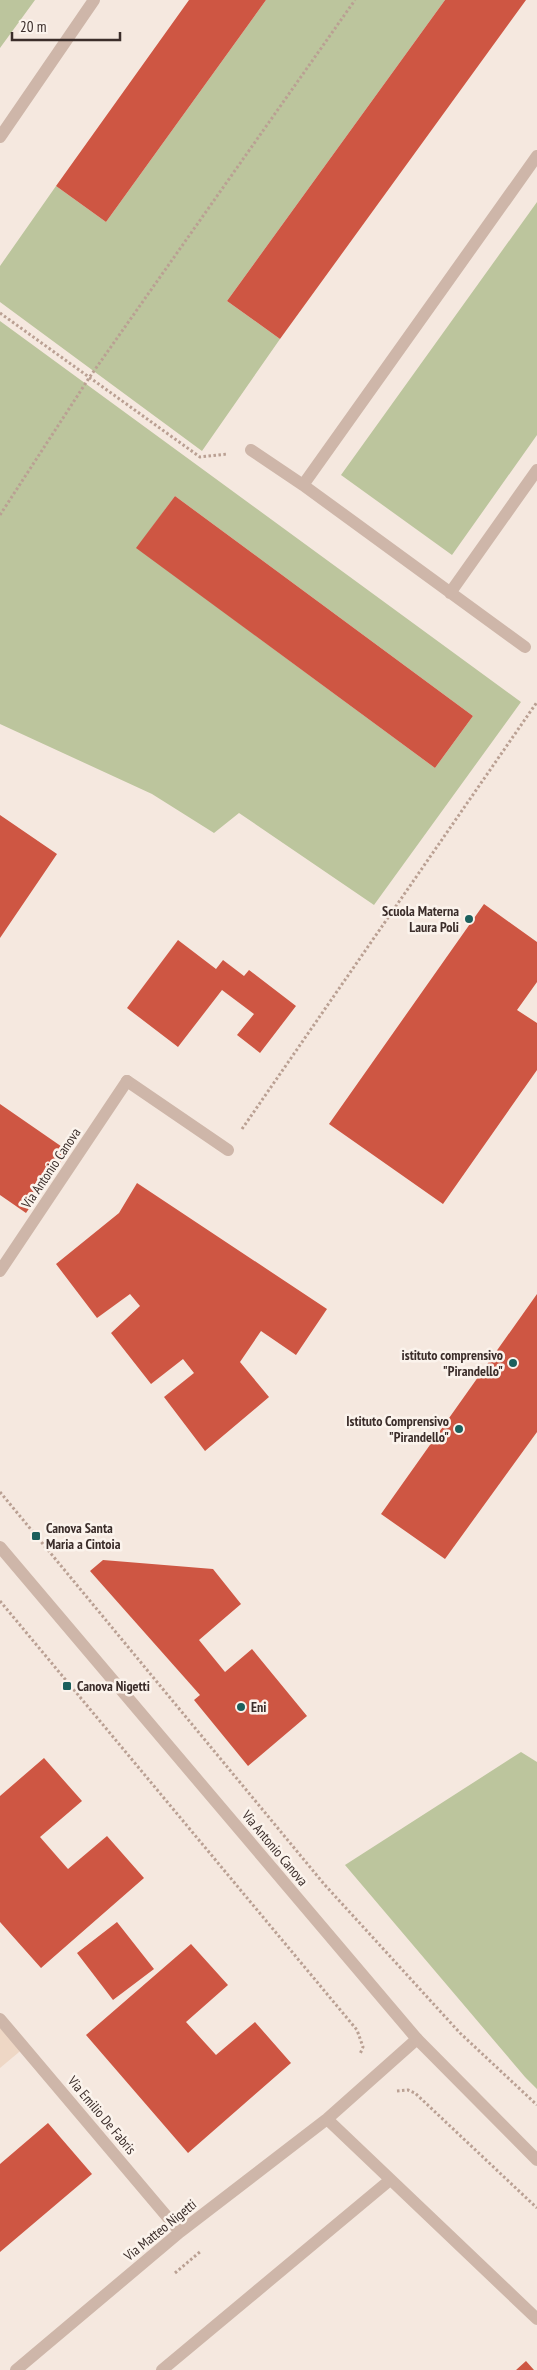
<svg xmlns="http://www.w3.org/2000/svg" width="537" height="2370" font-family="'PT Sans Narrow',sans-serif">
  <rect width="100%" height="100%" fill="#f5e8df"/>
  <!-- green -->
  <path fill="#bcc59d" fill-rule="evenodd" d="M 0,0 L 35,0 L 0,48 Z
    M 266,0 L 445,0 L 227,301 L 280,339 L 202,451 L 0,302 L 0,266 L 56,186 L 106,222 Z
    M 537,202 L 537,435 L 452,555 L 341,475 Z
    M 0,321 L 521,702 L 374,905 L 239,813 L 214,833 L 152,794 L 0,724 ZM 175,496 L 473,716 L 435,768 L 137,548 Z
    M 521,1752 L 537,1762 L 537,2089 L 525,2077 L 345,1865 Z"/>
  <!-- plaza -->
  <path fill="#eed7c5" d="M 0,2019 L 25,2047 L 0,2068 Z"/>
  <!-- building -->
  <path fill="#ce5643" d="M 189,0 L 266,0 L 106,222 L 56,186 Z
    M 445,0 L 526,0 L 280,339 L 227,301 Z
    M 175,496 L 473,716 L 435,768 L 136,548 Z
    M 0,815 L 57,854 L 0,938 Z
    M 484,904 L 537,942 L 537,982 L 517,1010 L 537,1023 L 537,1070 L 443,1204 L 329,1124 Z
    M 178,940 L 216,969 L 223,960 L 244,976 L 249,970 L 296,1006 L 260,1053 L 237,1035 L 254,1014 L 222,990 L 178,1047 L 127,1008 Z
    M 0,1104 L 68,1151 L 26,1213 L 0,1195 Z
    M 137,1183 L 327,1309 L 296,1355 L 261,1331 L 240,1362 L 269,1397 L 205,1451 L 164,1397 L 194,1373 L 183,1359 L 151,1384 L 111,1333 L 140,1306 L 130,1294 L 97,1318 L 56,1264 L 119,1213 Z
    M 537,1294 L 537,1432 L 445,1559 L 381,1514 Z
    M 103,1560 L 213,1569 L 241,1604 L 199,1640 L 225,1672 L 252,1649 L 307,1716 L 248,1766 L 194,1700 L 200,1695 L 90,1571 Z
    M 44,1758 L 82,1801 L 40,1837 L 68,1869 L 107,1836 L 144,1878 L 41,1968 L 0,1922 L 0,1796 Z
    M 117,1922 L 154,1969 L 113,2000 L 77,1953 Z
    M 191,1944 L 228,1985 L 186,2022 L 216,2055 L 255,2022 L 291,2063 L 188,2153 L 86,2035 Z
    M 48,2123 L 92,2174 L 0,2252 L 0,2164 Z
    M 526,2361 L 534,2370 L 516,2370 Z"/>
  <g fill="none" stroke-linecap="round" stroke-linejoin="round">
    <!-- path -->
    <path stroke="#baa093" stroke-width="3" stroke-dasharray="2.5 2.5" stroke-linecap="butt" d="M 0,313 L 200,457 L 227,454
      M 0,515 L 89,378 L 355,0
      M 242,1129 L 537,702
      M 0,1492 L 324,1884 L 460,2033 L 537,2105
      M 0,1601 L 357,2030 L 363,2047 L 360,2054
      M 397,2091 L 408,2090 L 415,2093 L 537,2208
      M 175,2273 L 201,2251"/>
    <!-- service -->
    <path stroke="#ceb6a9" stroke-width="12" d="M 0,137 L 94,0
      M 251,450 L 303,485 L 525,647
      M 303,485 L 537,156
      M 450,593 L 537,470
      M 127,1081 L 228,1150"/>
    <!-- minor -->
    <path stroke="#ceb6a9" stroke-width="12" d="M 0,1271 L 127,1081
      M 0,2019 L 180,2232
      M 327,2119 L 537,2319
      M 16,2370 L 180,2232 L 327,2119 L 417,2039
      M 162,2370 L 390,2180"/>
    <!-- tertiary -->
    <path stroke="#ceb6a9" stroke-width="12" d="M 0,1547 L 417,2039 L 537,2160"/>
  </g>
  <!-- markers -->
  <g fill="#1b605d" stroke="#fbf3ec" stroke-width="2">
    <circle cx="469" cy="919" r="5"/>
    <circle cx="513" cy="1363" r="5"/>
    <circle cx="459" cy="1429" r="5"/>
    <rect x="31" y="1531" width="10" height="10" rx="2.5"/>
    <rect x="62" y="1681" width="10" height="10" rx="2.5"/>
    <circle cx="241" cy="1707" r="5"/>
  </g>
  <g text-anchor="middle" stroke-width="5" stroke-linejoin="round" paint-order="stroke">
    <!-- poi labels -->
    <g font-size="14" font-weight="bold" fill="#3b2d2a" stroke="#fbf3ec" text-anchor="end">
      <text x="459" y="916">Scuola Materna<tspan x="459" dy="16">Laura Poli</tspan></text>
      <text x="503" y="1360">istituto comprensivo<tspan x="503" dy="16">"Pirandello"</tspan></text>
      <text x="449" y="1426">Istituto Comprensivo<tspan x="449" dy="16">"Pirandello"</tspan></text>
      <text x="46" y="1533" text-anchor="start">Canova Santa<tspan x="46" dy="16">Maria a Cintoia</tspan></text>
      <text x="77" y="1691" text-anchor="start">Canova Nigetti</text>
      <text x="251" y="1712" text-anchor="start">Eni</text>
    </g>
    <!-- street labels -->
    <g font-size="14" fill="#3b2d2a" stroke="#fbf3ec">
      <text transform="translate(51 1168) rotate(-56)" y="5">Via Antonio Canova</text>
      <text transform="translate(275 1848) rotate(50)" y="5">Via Antonio Canova</text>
      <text transform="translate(102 2115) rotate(50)" y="5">Via Emilio De Fabris</text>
      <text transform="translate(160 2230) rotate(-39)" y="5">Via Matteo Nigetti</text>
    </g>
  </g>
  <!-- scale -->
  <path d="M12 32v8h108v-8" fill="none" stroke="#3b2d2a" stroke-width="2.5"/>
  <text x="20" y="32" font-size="15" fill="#3b2d2a" stroke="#fbf3ec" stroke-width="4" paint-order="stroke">20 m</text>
</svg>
